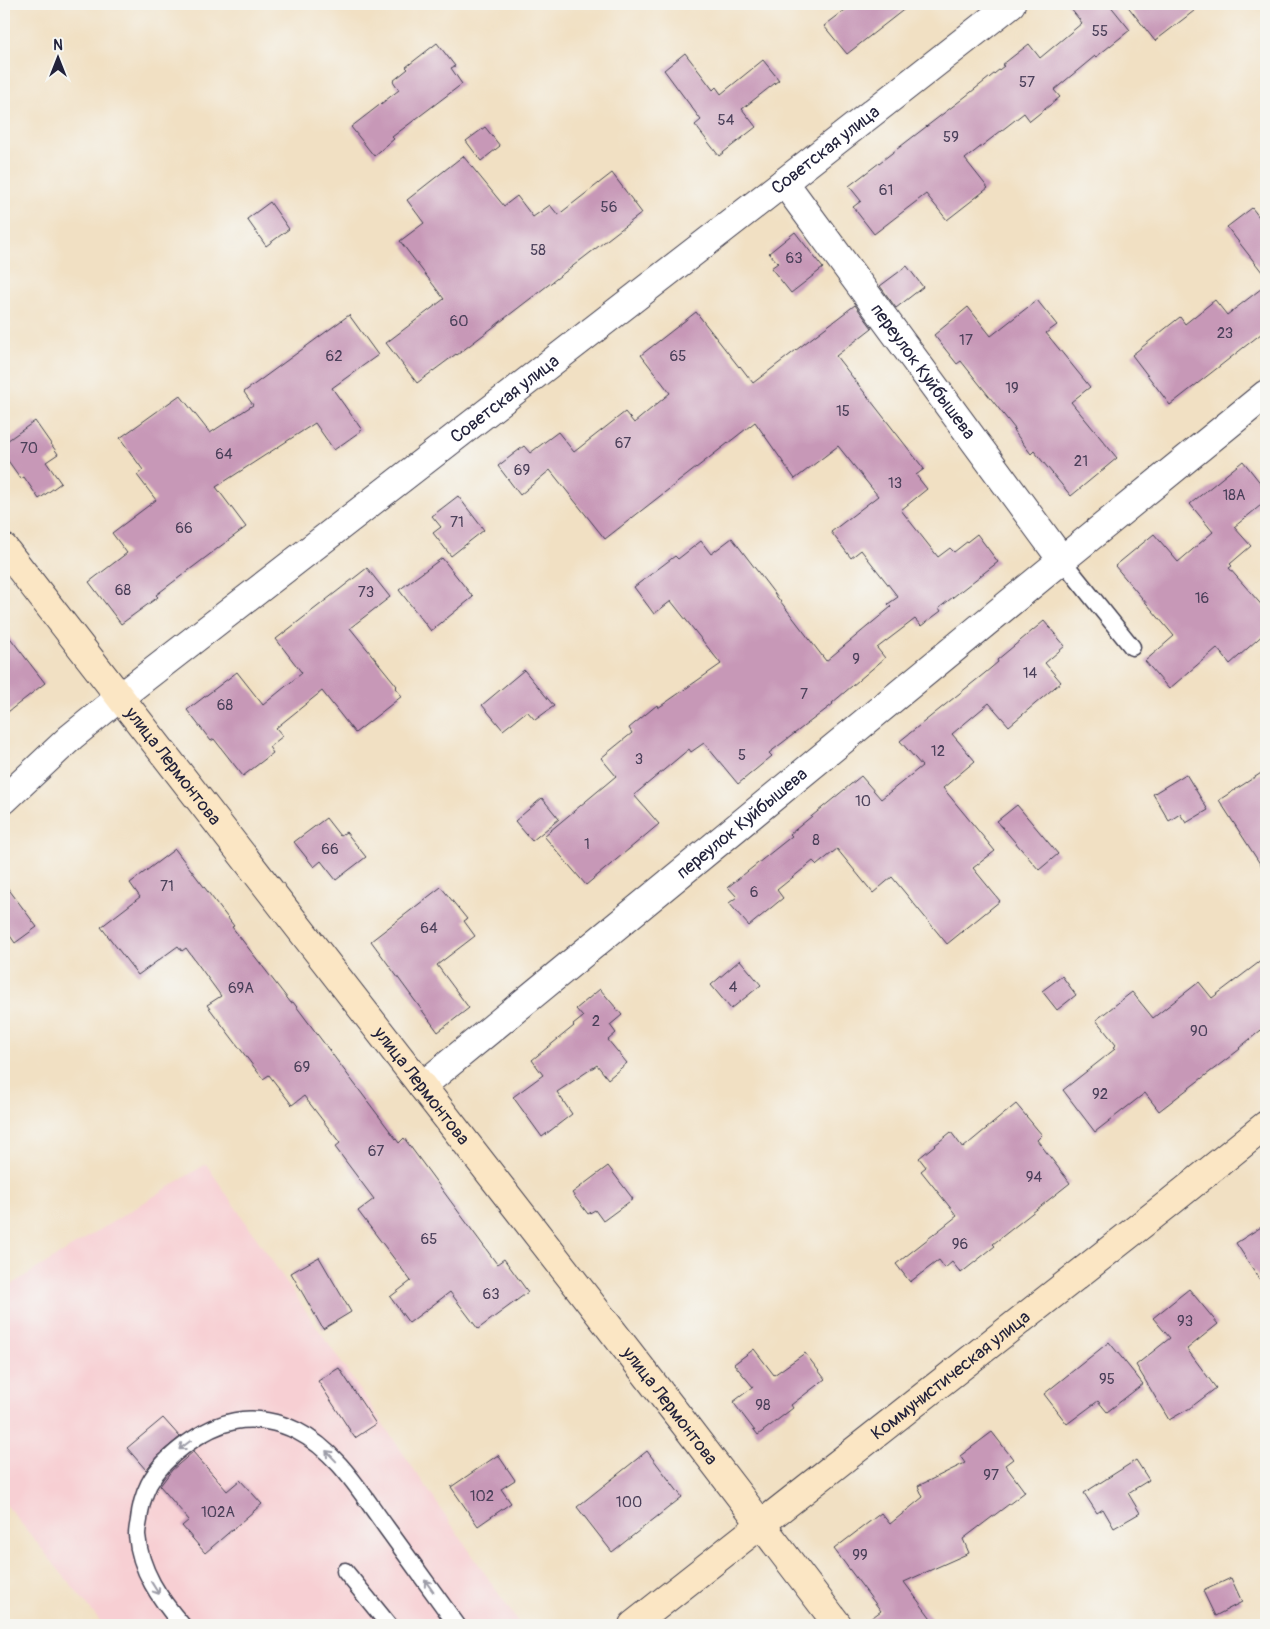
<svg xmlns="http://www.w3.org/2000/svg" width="1270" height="1629" font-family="Pangolin,sans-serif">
  <rect width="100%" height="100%" fill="#f6f6f2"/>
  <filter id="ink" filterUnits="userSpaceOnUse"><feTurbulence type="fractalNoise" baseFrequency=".02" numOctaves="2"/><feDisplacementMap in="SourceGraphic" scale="10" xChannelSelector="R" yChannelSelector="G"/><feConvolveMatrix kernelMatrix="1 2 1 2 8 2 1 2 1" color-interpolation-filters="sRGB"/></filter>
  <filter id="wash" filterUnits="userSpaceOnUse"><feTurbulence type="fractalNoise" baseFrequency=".0096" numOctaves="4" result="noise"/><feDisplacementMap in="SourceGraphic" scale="20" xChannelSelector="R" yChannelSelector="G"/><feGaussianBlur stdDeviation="1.12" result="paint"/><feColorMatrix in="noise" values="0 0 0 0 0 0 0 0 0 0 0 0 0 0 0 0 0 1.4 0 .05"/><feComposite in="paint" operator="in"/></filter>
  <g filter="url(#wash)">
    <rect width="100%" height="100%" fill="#f1e0c3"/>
    <!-- built -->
    <path fill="#f7cfd3" d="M 206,1164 L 520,1625 L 103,1625 L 4,1502 L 4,1289 Z"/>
    <g id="blocks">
      <!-- building -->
      <path fill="#c798b7" d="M 853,4 L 911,4 L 847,54 L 824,26 Z
        M 1067,4 L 1109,4 L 1130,30 L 1096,57 L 1095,56 L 1054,90 L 1060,97 L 1030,121 L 1024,113 L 965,159 L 988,188 L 947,220 L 926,194 L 874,234 L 853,207 L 861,201 L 849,186 L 961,100 L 1004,66 L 1002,65 L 1029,44 L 1040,58 L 1082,23 Z
        M 1126,4 L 1203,4 L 1155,41 Z
        M 437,43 L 455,66 L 451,68 L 462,84 L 392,137 L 394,139 L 374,156 L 351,127 L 399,90 L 393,81 L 408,69 L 406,67 Z
        M 685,53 L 713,90 L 716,87 L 721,94 L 763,60 L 779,80 L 742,109 L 756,127 L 719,156 L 695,125 L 701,120 L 664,70 Z
        M 485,127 L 500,146 L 481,161 L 466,141 Z
        M 463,156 L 504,206 L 517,196 L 533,217 L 550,205 L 558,215 L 612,173 L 642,213 L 457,355 L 456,354 L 417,383 L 386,343 L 444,299 L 400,241 L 424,223 L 407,200 Z
        M 270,202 L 289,229 L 266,246 L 247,219 Z
        M 1252,208 L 1266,226 L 1266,277 L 1227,227 Z
        M 795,232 L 823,268 L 791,293 L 771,268 L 778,263 L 769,253 Z
        M 907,266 L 923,287 L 896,308 L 880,286 Z
        M 1266,285 L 1266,330 L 1170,405 L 1132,355 L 1180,317 L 1185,324 L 1215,300 L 1227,315 Z
        M 1037,300 L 1057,325 L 1046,333 L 1090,387 L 1071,402 L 1117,458 L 1071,496 L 1034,451 L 1031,454 L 1013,430 L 1015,429 L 961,361 L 957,364 L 934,335 L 968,307 L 991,336 Z
        M 855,305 L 872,328 L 836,356 L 924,469 L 916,475 L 927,489 L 901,510 L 938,557 L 950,548 L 954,552 L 977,534 L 998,562 L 939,608 L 941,611 L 921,626 L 915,619 L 877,648 L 885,658 L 832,703 L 833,704 L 769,753 L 772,756 L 738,784 L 704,743 L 691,752 L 689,749 L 634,795 L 659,824 L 586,885 L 544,836 L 616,776 L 601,758 L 632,733 L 629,728 L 657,705 L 658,708 L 721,664 L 671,601 L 654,614 L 634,587 L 675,556 L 678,559 L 701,541 L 711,554 L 732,538 L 826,661 L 891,607 L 888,604 L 898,597 L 861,550 L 851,558 L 831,532 L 878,496 L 838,446 L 795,479 L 755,422 L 605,539 L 550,470 L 520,495 L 498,466 L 524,446 L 530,453 L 558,432 L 574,452 L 625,412 L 634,423 L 670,393 L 641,355 L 696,312 L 739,367 L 740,366 L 753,383 Z
        M 349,315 L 378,355 L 332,388 L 362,430 L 334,450 L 315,423 L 216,487 L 246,527 L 156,595 L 158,597 L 121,624 L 89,582 L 127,553 L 112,533 L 156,500 L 137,475 L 143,470 L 120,438 L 180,395 L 210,433 L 253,405 L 244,392 Z
        M 35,421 L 58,454 L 46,462 L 61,483 L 39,499 L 24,477 L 21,479 L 4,455 L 4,443 Z
        M 1243,461 L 1266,490 L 1266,501 L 1234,527 L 1251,546 L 1230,564 L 1232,566 L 1229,568 L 1266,610 L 1266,632 L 1230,664 L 1217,648 L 1169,689 L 1145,661 L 1174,636 L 1115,566 L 1154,534 L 1178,562 L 1213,532 L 1190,504 Z
        M 458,496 L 484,530 L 451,556 L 433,533 L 441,527 L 432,516 Z
        M 442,558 L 473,597 L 431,631 L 399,590 Z
        M 367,568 L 390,597 L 350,628 L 397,686 L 395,688 L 402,696 L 355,733 L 322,691 L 276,728 L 283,736 L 269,747 L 273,753 L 243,776 L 214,739 L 211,741 L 187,710 L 237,672 L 263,705 L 302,673 L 276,639 Z
        M 1044,621 L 1065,646 L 1045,663 L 1061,682 L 1009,726 L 989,703 L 952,734 L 975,761 L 943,788 L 995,851 L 973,868 L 1000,901 L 947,944 L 892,877 L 873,893 L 837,849 L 817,865 L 813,861 L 777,890 L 783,898 L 749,926 L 729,903 L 737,897 L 728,887 L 792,836 L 790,834 L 861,776 L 881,799 L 922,766 L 900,741 L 985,673 L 998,662 L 997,660 Z
        M 4,630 L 45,683 L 4,715 Z
        M 524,670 L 554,706 L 535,720 L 527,711 L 503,730 L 482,705 Z
        M 1266,770 L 1266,873 L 1219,800 Z
        M 1186,774 L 1208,810 L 1186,823 L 1180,814 L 1169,821 L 1153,794 Z
        M 542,798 L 559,819 L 532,841 L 515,821 Z
        M 1017,805 L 1058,854 L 1039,870 L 997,821 Z
        M 326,818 L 340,836 L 346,832 L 366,857 L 336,880 L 321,861 L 314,867 L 294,842 Z
        M 175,849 L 234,926 L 232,927 L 291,1003 L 293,1002 L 399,1143 L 404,1138 L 497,1264 L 504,1259 L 528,1292 L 478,1329 L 450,1292 L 409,1323 L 390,1297 L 411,1281 L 358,1211 L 374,1199 L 335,1147 L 340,1143 L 304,1096 L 292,1105 L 269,1075 L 263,1079 L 207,1005 L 221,996 L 186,948 L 182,951 L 178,946 L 138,975 L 101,927 L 140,897 L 130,883 Z
        M 4,883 L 37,927 L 15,943 L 4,927 Z
        M 441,887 L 467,919 L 464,921 L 475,936 L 437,965 L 469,1008 L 438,1032 L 371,941 Z
        M 1266,957 L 1266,1026 L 1239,1048 L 1240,1049 L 1159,1111 L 1145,1093 L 1095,1132 L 1063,1090 L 1115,1049 L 1113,1047 L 1116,1045 L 1096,1020 L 1132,992 L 1153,1018 L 1199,982 L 1212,998 Z
        M 740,960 L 761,985 L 731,1009 L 711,985 Z
        M 1062,976 L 1076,995 L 1057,1010 L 1042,991 Z
        M 600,989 L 622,1015 L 610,1025 L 616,1033 L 608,1040 L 627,1063 L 608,1079 L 597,1065 L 557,1092 L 572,1114 L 542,1137 L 513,1097 L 543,1075 L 532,1060 L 574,1026 L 573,1025 L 583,1017 L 576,1009 Z
        M 1016,1104 L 1042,1135 L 1037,1140 L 1070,1183 L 993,1244 L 995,1246 L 961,1273 L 952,1262 L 945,1268 L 939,1260 L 910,1282 L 896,1264 L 957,1216 L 921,1171 L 926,1167 L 919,1158 L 951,1132 L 963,1148 Z
        M 608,1166 L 633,1199 L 603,1221 L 595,1210 L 588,1214 L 572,1193 Z
        M 1266,1224 L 1266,1289 L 1236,1243 Z
        M 319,1257 L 351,1312 L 323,1329 L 291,1273 Z
        M 1189,1289 L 1218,1324 L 1187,1349 L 1216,1388 L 1190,1408 L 1169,1420 L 1136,1365 L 1170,1338 L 1153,1318 Z
        M 1109,1342 L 1143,1384 L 1107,1412 L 1098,1401 L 1067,1424 L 1044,1394 Z
        M 754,1349 L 774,1375 L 805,1353 L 825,1379 L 791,1405 L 793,1408 L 758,1435 L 733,1402 L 753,1387 L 734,1364 Z
        M 339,1368 L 376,1424 L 355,1438 L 318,1381 Z
        M 163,1418 L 180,1437 L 157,1456 L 146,1470 L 127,1448 Z
        M 992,1432 L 1013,1459 L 1005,1465 L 1025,1492 L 963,1539 L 969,1553 L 904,1582 L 936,1625 L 862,1625 L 881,1611 L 834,1549 L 881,1513 L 890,1524 L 923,1497 L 918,1486 L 965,1463 L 960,1456 Z
        M 647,1451 L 682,1497 L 612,1552 L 577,1507 Z
        M 193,1452 L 227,1491 L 240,1480 L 262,1504 L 205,1553 L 182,1526 L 189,1520 L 160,1486 L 172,1470 Z
        M 498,1455 L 515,1480 L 501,1489 L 511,1503 L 478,1526 L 451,1487 Z
        M 1136,1460 L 1149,1480 L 1128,1493 L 1140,1513 L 1114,1528 L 1103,1509 L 1097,1513 L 1084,1493 Z
        M 1231,1578 L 1242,1602 L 1215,1616 L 1203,1591 Z"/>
    </g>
  </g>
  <g filter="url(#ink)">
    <use href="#blocks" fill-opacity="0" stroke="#413e4f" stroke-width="1"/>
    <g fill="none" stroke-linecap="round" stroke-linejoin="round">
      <!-- service casing -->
      <g stroke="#413e4f" stroke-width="19">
        <path id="service" d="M 1062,560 L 1132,647
          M 345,1571 L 389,1625
          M 182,1625 C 160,1599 140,1571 137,1535 C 137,1531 138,1525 139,1520 C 140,1509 144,1494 149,1484 C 164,1456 204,1427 235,1421 C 256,1417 279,1422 297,1431 C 337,1451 361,1493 386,1527 C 410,1560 434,1593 457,1625"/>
      </g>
      <!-- minor casing -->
      <g stroke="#413e4f" stroke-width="30">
        <g id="minor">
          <path id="s1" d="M 784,182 L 1062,560"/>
          <path id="s2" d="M 4,800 L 71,737 L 120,697 L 784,182 L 1011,4"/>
          <path id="s3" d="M 422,1086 L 1062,560 L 1266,394"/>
        </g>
      </g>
      <!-- secondary casing -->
      <g stroke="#413e4f" stroke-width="30">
        <g id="secondary">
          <path id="s4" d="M 4,548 L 683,1422 L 838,1625"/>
          <path id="s5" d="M 633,1625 L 1168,1204 L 1266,1125"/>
        </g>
      </g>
      <!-- service -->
      <use href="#service" stroke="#fff" stroke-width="16"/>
      <!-- minor -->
      <use href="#minor" stroke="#fff" stroke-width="28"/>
      <!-- secondary -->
      <use href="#secondary" stroke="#fbe6c4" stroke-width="28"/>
    </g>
    <!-- one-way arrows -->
    <defs><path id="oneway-shaft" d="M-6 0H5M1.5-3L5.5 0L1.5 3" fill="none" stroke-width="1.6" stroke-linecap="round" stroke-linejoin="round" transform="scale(1.25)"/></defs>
    <g stroke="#9c9ca7">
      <use href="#oneway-shaft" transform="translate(185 1445) rotate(143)"/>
      <use href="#oneway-shaft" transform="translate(331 1456) rotate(-134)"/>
      <use href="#oneway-shaft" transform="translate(429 1586) rotate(-126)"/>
      <use href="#oneway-shaft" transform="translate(155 1588) rotate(58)"/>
    </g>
  </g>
  <g text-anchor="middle" stroke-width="4" stroke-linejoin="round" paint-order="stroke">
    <!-- number labels -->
    <g font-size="15" fill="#4b405a">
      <text x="1100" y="36">55</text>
      <text x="1027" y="87">57</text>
      <text x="726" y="125">54</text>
      <text x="951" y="142">59</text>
      <text x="886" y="195">61</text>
      <text x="609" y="212">56</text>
      <text x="538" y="255">58</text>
      <text x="794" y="263">63</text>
      <text x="459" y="326">60</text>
      <text x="1225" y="338">23</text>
      <text x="966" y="345">17</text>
      <text x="334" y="361">62</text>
      <text x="678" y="361">65</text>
      <text x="1012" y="393">19</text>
      <text x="843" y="416">15</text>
      <text x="623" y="448">67</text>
      <text x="29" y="453">70</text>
      <text x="224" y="459">64</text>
      <text x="1081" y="466">21</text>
      <text x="522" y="475">69</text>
      <text x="895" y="488">13</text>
      <text x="1234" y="500">18А</text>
      <text x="457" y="527">71</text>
      <text x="184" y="533">66</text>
      <text x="123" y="595">68</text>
      <text x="366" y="597">73</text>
      <text x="1202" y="603">16</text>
      <text x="856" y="664">9</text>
      <text x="1030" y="678">14</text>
      <text x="804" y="699">7</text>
      <text x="225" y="710">68</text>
      <text x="938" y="756">12</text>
      <text x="742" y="760">5</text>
      <text x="639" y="764">3</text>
      <text x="863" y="806">10</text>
      <text x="816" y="845">8</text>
      <text x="587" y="849">1</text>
      <text x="330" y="854">66</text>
      <text x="167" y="891">71</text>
      <text x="754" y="897">6</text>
      <text x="429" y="933">64</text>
      <text x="733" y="992">4</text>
      <text x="241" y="993">69А</text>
      <text x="596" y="1026">2</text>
      <text x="1199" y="1036">90</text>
      <text x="302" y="1072">69</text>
      <text x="1100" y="1099">92</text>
      <text x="376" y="1156">67</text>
      <text x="1034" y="1182">94</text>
      <text x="429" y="1244">65</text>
      <text x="960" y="1249">96</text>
      <text x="491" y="1299">63</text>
      <text x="1185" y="1326">93</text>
      <text x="1107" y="1384">95</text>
      <text x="763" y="1410">98</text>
      <text x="991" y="1480">97</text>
      <text x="482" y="1501">102</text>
      <text x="629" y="1507">100</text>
      <text x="218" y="1517">102А</text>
      <text x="860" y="1560">99</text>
    </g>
    <!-- street labels -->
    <g font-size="18" fill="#22223b" stroke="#f6f6f2">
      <text dy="6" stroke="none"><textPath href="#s2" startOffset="1048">Советская улица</textPath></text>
      <text dy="6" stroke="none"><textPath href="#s1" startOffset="235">переулок Куйбышева</textPath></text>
      <text dy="6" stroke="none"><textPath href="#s2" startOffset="642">Советская улица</textPath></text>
      <text dy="6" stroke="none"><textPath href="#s4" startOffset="276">улица Лермонтова</textPath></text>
      <text dy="6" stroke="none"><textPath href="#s3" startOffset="414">переулок Куйбышева</textPath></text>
      <text dy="6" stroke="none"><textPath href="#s4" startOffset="681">улица Лермонтова</textPath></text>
      <text dy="6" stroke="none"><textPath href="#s5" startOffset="404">Коммунистическая улица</textPath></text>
      <text dy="6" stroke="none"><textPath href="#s4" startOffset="1086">улица Лермонтова</textPath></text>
    </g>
  </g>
  <!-- margin -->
  <rect width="1270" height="1629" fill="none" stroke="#f6f6f2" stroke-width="20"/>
  <!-- north arrow -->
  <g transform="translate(58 58)" stroke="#f6f6f2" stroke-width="4" paint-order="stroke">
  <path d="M0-4L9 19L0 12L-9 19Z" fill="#22223b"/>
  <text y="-8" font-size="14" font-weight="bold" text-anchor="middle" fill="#22223b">N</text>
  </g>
</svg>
